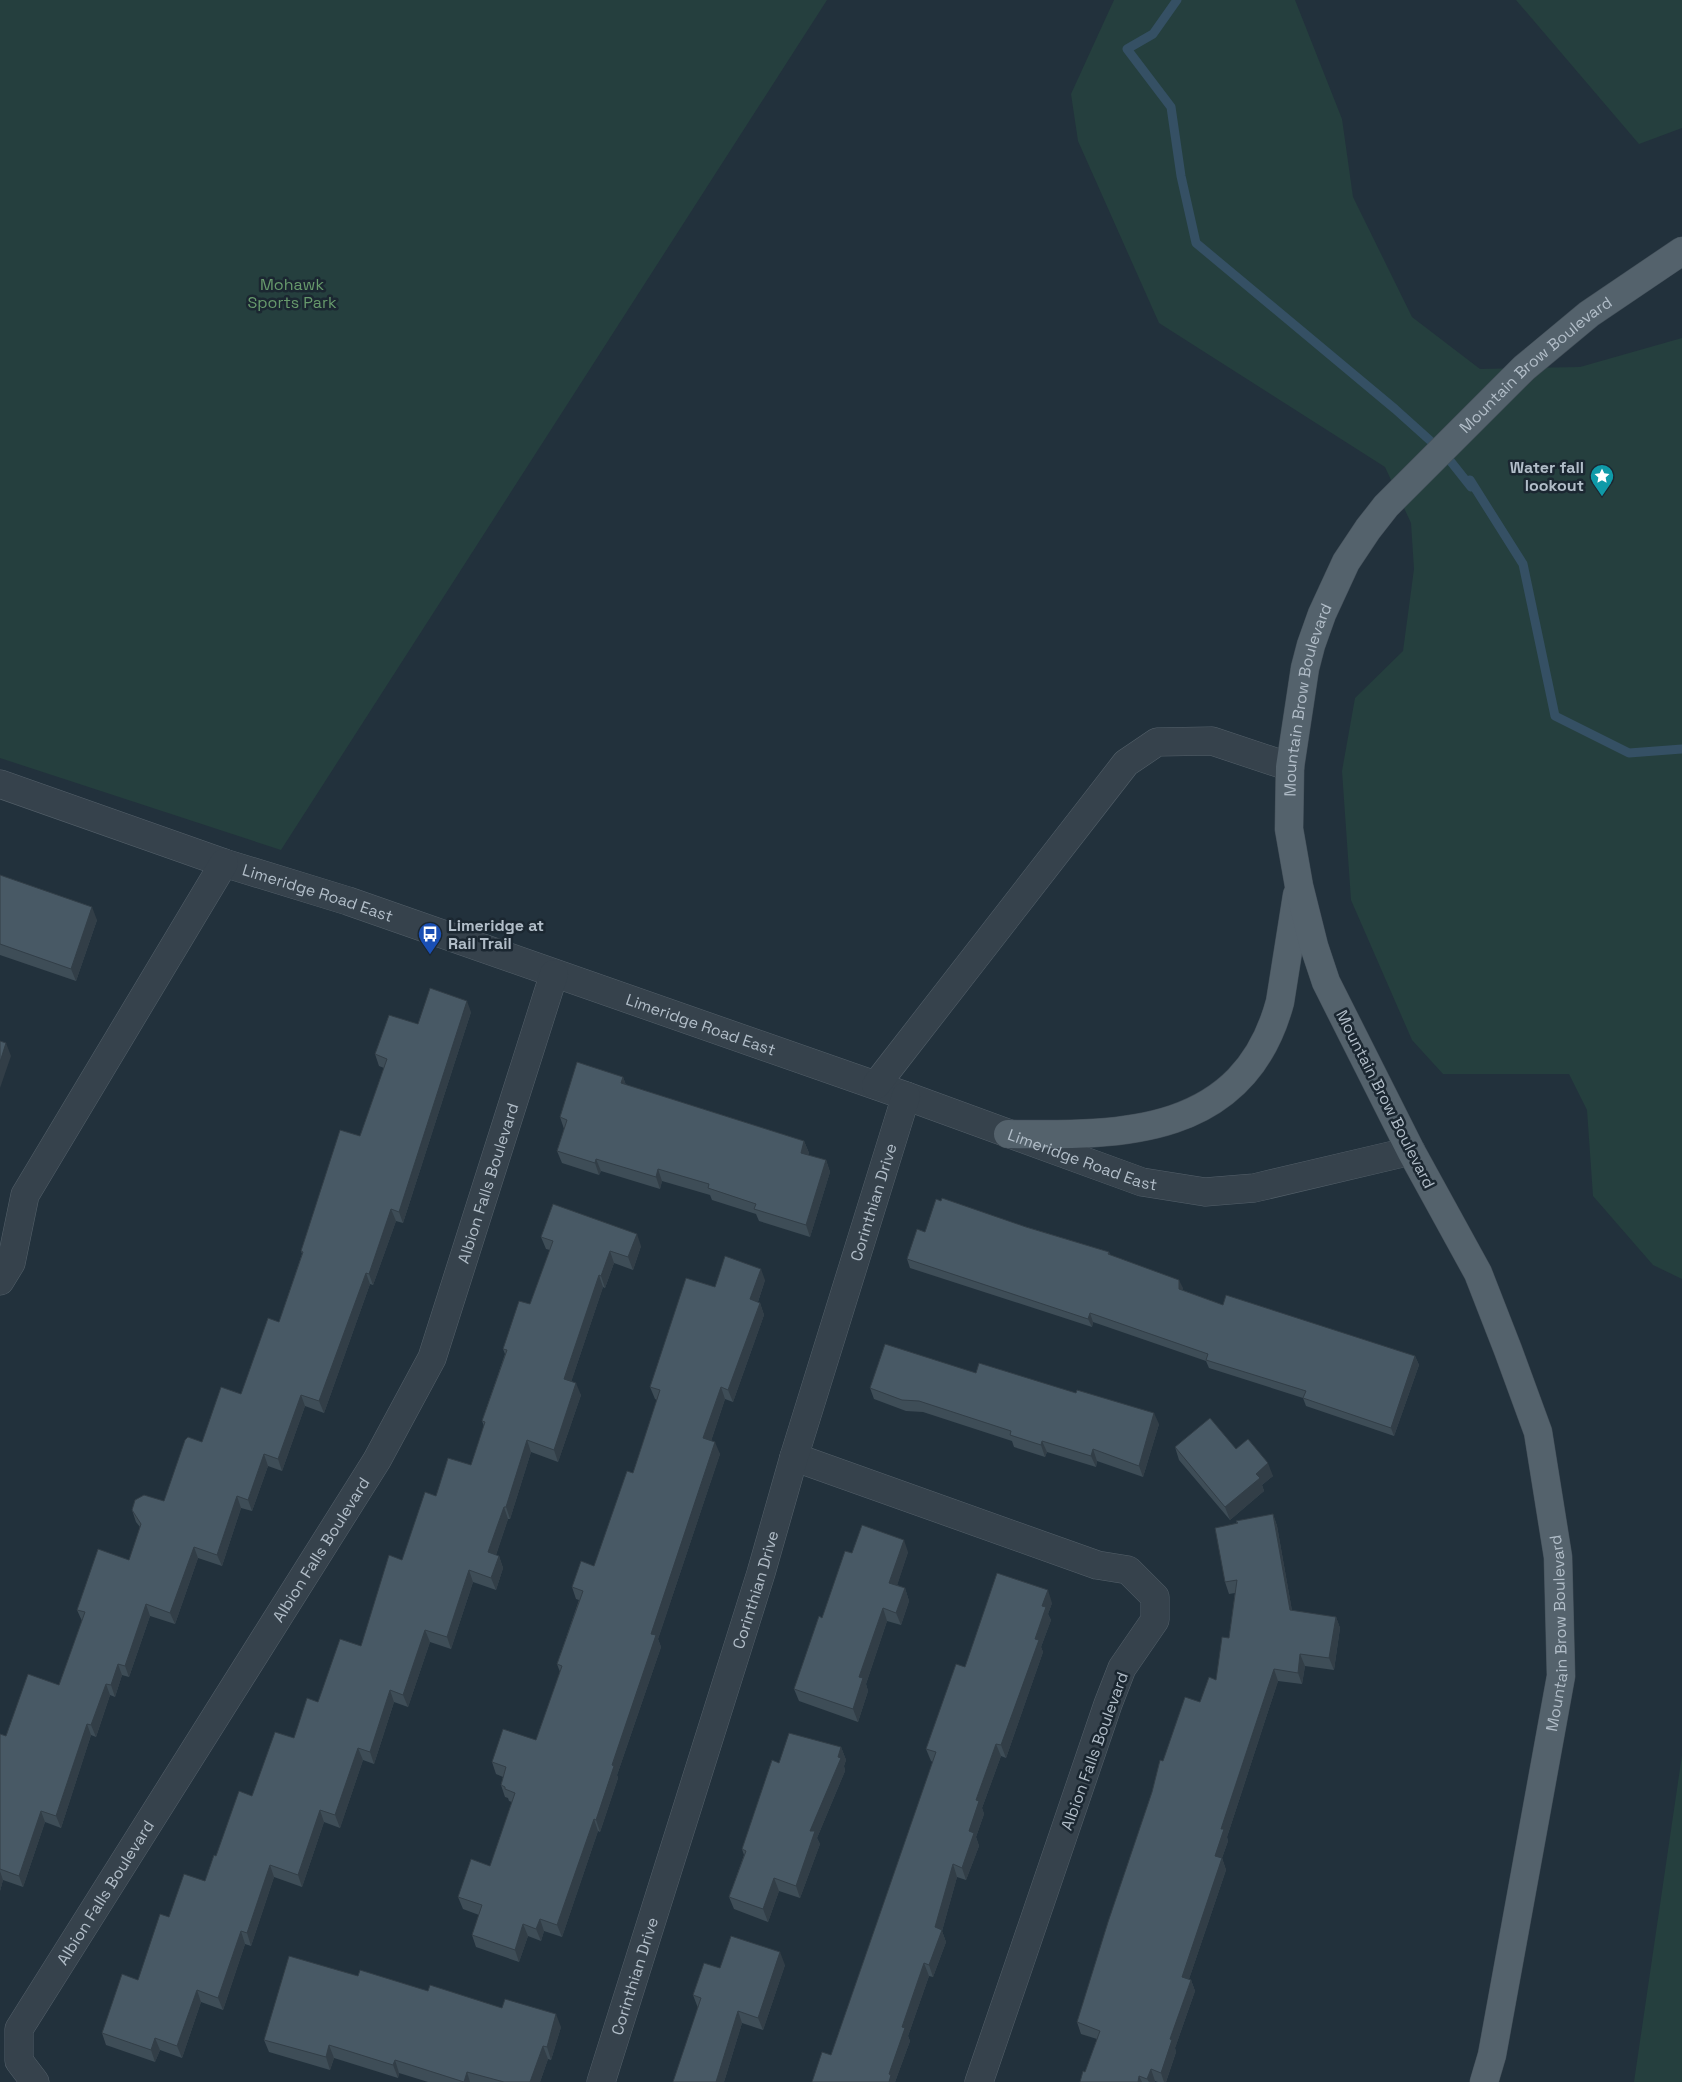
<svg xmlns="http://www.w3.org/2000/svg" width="1682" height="2082" font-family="'Space Grotesk',sans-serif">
  <rect width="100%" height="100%" fill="#22313c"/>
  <!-- green -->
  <path fill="#253f3e" d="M 0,0 L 827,0 L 281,850 L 0,758 Z
    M 1114,0 L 1295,0 L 1342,119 L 1353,197 L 1412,317 L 1480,369 L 1580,367 L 1682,338 L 1682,1279 L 1653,1265 L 1593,1196 L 1587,1110 L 1569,1074 L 1443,1074 L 1412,1040 L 1351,900 L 1342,771 L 1355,698 L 1403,651 L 1414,569 L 1411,523 L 1385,467 L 1159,323 L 1078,141 L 1071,94 Z
    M 1516,0 L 1682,0 L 1682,128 L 1639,144 Z
    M 1682,1755 L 1682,2082 L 1634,2082 Z"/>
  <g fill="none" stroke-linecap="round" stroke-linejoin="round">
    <!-- stream -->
    <path stroke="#355064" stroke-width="9" d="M 1177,0 L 1153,34 L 1127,49 L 1171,107 L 1181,176 L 1196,243 L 1395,409 L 1444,453 L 1471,487 L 1470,480 L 1523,564 L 1555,716 L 1629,753 L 1682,749"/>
    <!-- minor casing -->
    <g stroke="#54606a" stroke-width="29">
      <g id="minor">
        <path id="s1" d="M 0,784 L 224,863 L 348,901 L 906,1096 L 1142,1182 L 1205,1192 L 1254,1188 L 1411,1151"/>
        <path d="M 876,1085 L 1126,763 L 1157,742 L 1212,741 L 1290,767"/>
        <path d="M 0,1281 L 11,1263 L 25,1195 L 224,863"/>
        <path d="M 794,1457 L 1097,1565 L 1128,1570 L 1155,1597 L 1155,1620 L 1122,1668 L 1108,1704 L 979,2082"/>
        <path id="s2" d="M 35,2082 L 19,2061 L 19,2029 L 377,1460 L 432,1358 L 554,974"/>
        <path id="s3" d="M 601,2082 L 761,1573 L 794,1457 L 906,1096"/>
      </g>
    </g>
    <!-- major casing -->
    <g stroke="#424e58" stroke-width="29">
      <g id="major">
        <path d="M 1008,1134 C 1123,1136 1244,1136 1280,1002 L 1297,895"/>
        <path id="s4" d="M 1484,2082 L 1492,2055 L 1561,1676 L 1558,1557 L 1538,1432 L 1508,1350 L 1478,1273 L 1411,1151 L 1326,982 L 1314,946 L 1299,886 L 1289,829 L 1290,767 L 1305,668 L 1311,645 L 1322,614 L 1346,562 L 1368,529 L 1386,506 L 1524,368 L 1589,314 L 1682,251"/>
      </g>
    </g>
    <!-- minor -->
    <use href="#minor" stroke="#36424c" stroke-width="28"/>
    <!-- major -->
    <use href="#major" stroke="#54626c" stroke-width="28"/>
  </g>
  <!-- wall -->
  <path fill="#3e4d57" d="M 0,875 L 97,920 L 76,981 L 0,955 Z
    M 471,1012 L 403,1223 L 396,1221 L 373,1285 L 370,1284 L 324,1413 L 305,1406 L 282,1471 L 268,1466 L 252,1511 L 241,1508 L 222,1566 L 198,1558 L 175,1624 L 150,1616 L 129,1677 L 122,1675 L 115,1697 L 110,1695 L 96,1737 L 91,1735 L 61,1828 L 45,1822 L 23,1887 L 3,1880 L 0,1891 L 0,1734 L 6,1736 L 59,1685 L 82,1621 L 77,1610 L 129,1560 L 140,1527 L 136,1522 L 132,1510 L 164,1501 L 202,1442 L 241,1394 L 279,1322 L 302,1254 L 301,1251 L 360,1136 L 384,1068 L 379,1066 L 375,1054 L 418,1024 Z
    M 623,1077 L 626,1085 L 804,1141 L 809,1153 L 808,1155 L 826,1160 L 830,1172 L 810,1237 L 759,1221 L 756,1214 L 712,1200 L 710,1195 L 662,1181 L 660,1189 L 601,1171 L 599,1175 L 562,1163 L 557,1151 L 564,1129 L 560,1117 Z
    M 941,1201 L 1109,1252 L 1110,1255 L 1183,1288 L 1182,1290 L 1223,1305 L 1415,1356 L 1419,1365 L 1394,1436 L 1306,1406 L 1303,1398 L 1209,1368 L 1206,1361 L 1093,1322 L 1092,1327 L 910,1268 L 907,1259 L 925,1232 Z
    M 541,1237 L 641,1246 L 633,1270 L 614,1263 L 605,1288 L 603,1287 L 571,1382 L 581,1395 L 558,1462 L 531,1452 L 510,1519 L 508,1519 L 496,1555 L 499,1556 L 503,1568 L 496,1590 L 473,1582 L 451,1649 L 430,1642 L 408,1707 L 394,1702 L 374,1764 L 363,1760 L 340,1828 L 324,1822 L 302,1887 L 274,1877 L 251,1946 L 245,1944 L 223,2010 L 201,2002 L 182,2058 L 160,2050 L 155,2062 L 106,2045 L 102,2033 L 138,1980 L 169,1917 L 205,1881 L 216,1856 L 252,1796 L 294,1738 L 318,1702 L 361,1646 L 402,1560 L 436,1496 L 471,1465 L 484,1426 L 482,1421 L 505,1354 L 503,1349 L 530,1304 L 550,1250 L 546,1249 Z
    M 765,1280 L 758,1302 L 760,1303 L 764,1315 L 733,1402 L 725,1399 L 711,1441 L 720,1454 L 658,1639 L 661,1647 L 617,1775 L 618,1778 L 600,1832 L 598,1831 L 562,1937 L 544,1931 L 541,1941 L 528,1936 L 519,1962 L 476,1947 L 472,1935 L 479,1915 L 463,1909 L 458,1897 L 490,1866 L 512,1802 L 509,1801 L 508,1798 L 505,1797 L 501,1785 L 503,1777 L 496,1774 L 492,1762 L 536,1740 L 560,1672 L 557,1664 L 579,1600 L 576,1599 L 572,1587 L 594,1566 L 633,1473 L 657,1400 L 655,1399 L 650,1387 L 715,1287 Z
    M 976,1373 L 1159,1424 L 1143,1477 L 1097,1461 L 1096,1467 L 1047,1452 L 1045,1457 L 1014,1447 L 1012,1441 L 923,1412 L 906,1411 L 874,1399 L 870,1388 Z
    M 1175,1447 L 1236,1449 L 1273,1476 L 1262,1485 L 1264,1491 L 1230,1520 L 1179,1460 Z
    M 1273,1514 L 1277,1526 L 1292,1611 L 1336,1617 L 1340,1628 L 1334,1670 L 1305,1666 L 1302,1684 L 1278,1681 L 1227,1837 L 1228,1841 L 1222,1858 L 1226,1870 L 1189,1979 L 1191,1980 L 1195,1991 L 1175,2048 L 1176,2052 L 1166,2082 L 1158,2082 L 1155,2081 L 1155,2082 L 1080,2082 L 1085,2072 L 1097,2039 L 1081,2034 L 1077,2022 L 1163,1761 L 1200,1702 L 1216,1680 L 1229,1638 L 1235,1593 L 1229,1594 L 1225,1582 L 1237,1524 L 1236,1521 Z
    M 908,1552 L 897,1585 L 905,1588 L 909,1601 L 901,1625 L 887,1621 L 866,1684 L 868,1691 L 858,1722 L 799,1701 L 794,1689 L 852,1553 Z
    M 1052,1603 L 1048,1614 L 1051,1620 L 1041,1647 L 1043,1652 L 1006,1758 L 1001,1756 L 982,1808 L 984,1814 L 976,1837 L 979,1846 L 966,1880 L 957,1877 L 942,1931 L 946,1942 L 933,1977 L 929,1976 L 908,2036 L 910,2041 L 895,2082 L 812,2082 L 831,2055 L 933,1762 L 931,1761 L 926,1749 L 965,1667 Z
    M 841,1747 L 846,1760 L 844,1766 L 845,1771 L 817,1838 L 820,1844 L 800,1898 L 779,1891 L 768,1922 L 734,1909 L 729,1897 L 744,1855 L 742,1849 L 779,1763 Z
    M 785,1965 L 763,2030 L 742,2023 L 724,2082 L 673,2082 L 698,2008 L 693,1995 L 720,1968 Z
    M 358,1976 L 428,1991 L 561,2027 L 551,2060 L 548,2059 L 540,2082 L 428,2082 L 399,2073 L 398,2078 L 334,2058 L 330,2070 L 269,2052 L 264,2040 Z"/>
  <!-- shaded-wall -->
  <path fill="#323e47" d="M 92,907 L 97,920 L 76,981 L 71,969 Z
    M 467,1001 L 471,1012 L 403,1223 L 399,1212 Z
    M 6,1043 L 11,1056 L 0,1088 L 0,1062 Z
    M 623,1077 L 627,1088 L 621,1083 Z
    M 804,1141 L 809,1153 L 805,1165 L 801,1153 Z
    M 596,1159 L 601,1171 L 599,1175 L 595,1163 Z
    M 826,1160 L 830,1172 L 810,1237 L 806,1225 Z
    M 658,1169 L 662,1181 L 660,1189 L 656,1177 Z
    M 391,1209 L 396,1221 L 373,1285 L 369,1274 Z
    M 637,1234 L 641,1246 L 633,1270 L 628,1257 Z
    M 610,1251 L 614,1263 L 605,1288 L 601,1276 Z
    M 761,1269 L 765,1280 L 755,1311 L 750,1299 Z
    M 366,1273 L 370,1284 L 324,1413 L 319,1401 Z
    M 599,1275 L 603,1287 L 568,1391 L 564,1379 Z
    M 1179,1280 L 1183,1288 L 1182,1297 L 1179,1289 Z
    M 760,1303 L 764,1315 L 733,1402 L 728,1390 Z
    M 1090,1313 L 1093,1322 L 1092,1327 L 1088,1319 Z
    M 1415,1356 L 1419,1365 L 1394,1436 L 1391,1428 Z
    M 576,1383 L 581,1395 L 558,1462 L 554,1450 Z
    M 721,1387 L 725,1399 L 708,1450 L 703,1438 Z
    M 301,1395 L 305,1406 L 282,1471 L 278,1459 Z
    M 1154,1413 L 1159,1424 L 1143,1477 L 1139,1466 Z
    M 527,1440 L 531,1452 L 510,1519 L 506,1507 Z
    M 1042,1441 L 1047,1452 L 1045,1457 L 1041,1445 Z
    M 715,1442 L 720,1454 L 658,1639 L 661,1647 L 617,1775 L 618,1778 L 600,1832 L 596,1820 L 651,1634 Z
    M 1093,1449 L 1097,1461 L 1096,1467 L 1091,1456 Z
    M 264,1454 L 268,1466 L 252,1511 L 248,1500 Z
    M 1268,1463 L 1273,1476 L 1262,1485 L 1264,1491 L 1230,1520 L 1225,1507 L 1256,1474 Z
    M 237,1496 L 241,1508 L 222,1566 L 217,1555 Z
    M 504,1507 L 508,1519 L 493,1564 L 488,1552 Z
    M 1273,1514 L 1277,1526 L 1294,1622 L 1290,1610 Z
    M 904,1540 L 908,1552 L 894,1595 L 889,1583 Z
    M 194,1547 L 198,1558 L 175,1624 L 170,1613 Z
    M 499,1556 L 503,1568 L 496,1590 L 491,1578 Z
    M 469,1570 L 473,1582 L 451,1649 L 447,1637 Z
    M 905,1588 L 909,1601 L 901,1625 L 896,1613 Z
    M 1048,1590 L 1052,1603 L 1048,1614 L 1051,1620 L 1041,1647 L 1043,1652 L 1006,1758 L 1001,1745 L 1035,1639 L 1042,1606 Z
    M 146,1604 L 150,1616 L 129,1677 L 125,1666 Z
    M 883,1608 L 887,1621 L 866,1684 L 868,1691 L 858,1722 L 853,1709 L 859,1677 Z
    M 1336,1617 L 1340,1628 L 1334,1670 L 1329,1658 Z
    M 425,1630 L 430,1642 L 408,1707 L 403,1695 Z
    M 1300,1654 L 1305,1666 L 1302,1684 L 1298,1673 Z
    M 118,1664 L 122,1675 L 115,1697 L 111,1685 Z
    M 1274,1669 L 1278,1681 L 1227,1837 L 1228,1841 L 1222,1858 L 1226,1870 L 1186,1988 L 1182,1977 L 1221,1829 Z
    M 106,1684 L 110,1695 L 96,1737 L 91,1725 Z
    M 390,1690 L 394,1702 L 374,1764 L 370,1752 Z
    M 87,1724 L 91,1735 L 61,1828 L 56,1816 Z
    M 996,1744 L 1001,1756 L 982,1808 L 984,1814 L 976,1837 L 979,1846 L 966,1880 L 962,1868 L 969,1831 L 976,1800 Z
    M 841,1747 L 846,1760 L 844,1766 L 845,1771 L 817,1838 L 820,1844 L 800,1898 L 796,1886 L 810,1831 Z
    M 358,1748 L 363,1760 L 340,1828 L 335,1815 Z
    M 320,1810 L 324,1822 L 302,1887 L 298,1875 Z
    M 41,1811 L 45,1822 L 23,1887 L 19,1876 Z
    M 594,1819 L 598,1831 L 562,1937 L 557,1925 Z
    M 953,1864 L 957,1877 L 942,1931 L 946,1942 L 933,1977 L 929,1965 L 935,1927 Z
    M 270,1865 L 274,1877 L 251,1946 L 247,1933 Z
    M 0,1871 L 3,1880 L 0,1891 Z
    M 774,1878 L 779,1891 L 768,1922 L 763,1909 Z
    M 540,1919 L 544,1931 L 541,1941 L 536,1929 Z
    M 523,1924 L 528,1936 L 519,1962 L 515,1950 Z
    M 241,1931 L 245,1944 L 223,2010 L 218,1998 Z
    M 780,1952 L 785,1965 L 763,2030 L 758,2018 Z
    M 924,1963 L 929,1976 L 908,2036 L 910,2041 L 895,2082 L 889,2082 L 889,2074 L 902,2027 Z
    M 1191,1980 L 1195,1991 L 1175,2048 L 1176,2052 L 1166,2082 L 1164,2082 L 1161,2073 L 1170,2039 Z
    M 197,1990 L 201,2002 L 182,2058 L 177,2046 Z
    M 738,2011 L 742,2023 L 724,2082 L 716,2082 Z
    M 556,2014 L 561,2027 L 551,2060 L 547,2047 Z
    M 155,2038 L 160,2050 L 155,2062 L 151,2050 Z
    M 329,2045 L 334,2058 L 330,2070 L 326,2057 Z
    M 543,2046 L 548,2059 L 540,2082 L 530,2082 Z
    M 395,2060 L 399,2073 L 398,2078 L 393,2065 Z
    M 1151,2069 L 1155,2081 L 1155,2082 L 1149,2082 L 1147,2079 Z
    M 467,2072 L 470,2082 L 464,2082 Z
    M 1139,2076 L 1142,2082 L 1138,2082 Z"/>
  <!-- building -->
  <path fill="#485965" stroke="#323e47" d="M 0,875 L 92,907 L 71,969 L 0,944 Z
    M 430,988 L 467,1001 L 399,1212 L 391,1209 L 369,1274 L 366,1273 L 319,1401 L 301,1395 L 278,1459 L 264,1454 L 248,1500 L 237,1496 L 217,1555 L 194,1547 L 170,1613 L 146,1604 L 125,1666 L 118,1664 L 111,1685 L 106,1684 L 91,1725 L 87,1724 L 56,1816 L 41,1811 L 19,1876 L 0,1869 L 0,1734 L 6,1736 L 28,1674 L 59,1685 L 85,1612 L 77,1610 L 98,1549 L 129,1560 L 141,1524 L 132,1510 L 135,1500 L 144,1495 L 164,1501 L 185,1440 L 188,1437 L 202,1442 L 221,1387 L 241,1394 L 268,1318 L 279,1322 L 303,1252 L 301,1251 L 340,1130 L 360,1136 L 387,1059 L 375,1054 L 389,1015 L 418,1024 Z
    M 0,1041 L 6,1043 L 0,1062 Z
    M 577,1062 L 623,1077 L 621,1083 L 804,1141 L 801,1153 L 826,1160 L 806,1225 L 754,1209 L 756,1204 L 708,1188 L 709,1184 L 658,1169 L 656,1177 L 596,1159 L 595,1163 L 557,1151 L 567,1120 L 560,1117 Z
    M 942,1198 L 1026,1227 L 1109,1252 L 1108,1254 L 1179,1280 L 1179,1289 L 1223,1305 L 1226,1295 L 1415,1356 L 1391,1428 L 1303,1398 L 1306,1391 L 1206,1360 L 1208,1354 L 1090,1313 L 1088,1319 L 907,1259 L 917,1229 L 925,1232 L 936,1199 L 941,1201 Z
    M 553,1204 L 637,1234 L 628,1257 L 610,1251 L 601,1276 L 599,1275 L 564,1379 L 576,1383 L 554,1450 L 527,1440 L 506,1507 L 504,1507 L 488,1552 L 499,1556 L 491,1578 L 469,1570 L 447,1637 L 425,1630 L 403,1695 L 390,1690 L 370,1752 L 358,1748 L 335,1815 L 320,1810 L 298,1875 L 270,1865 L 247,1933 L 241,1931 L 218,1998 L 197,1990 L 177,2046 L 155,2038 L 151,2050 L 102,2033 L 122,1974 L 138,1980 L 160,1914 L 169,1917 L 184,1874 L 205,1881 L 214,1855 L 216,1856 L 239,1791 L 252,1796 L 275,1732 L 294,1738 L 307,1698 L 318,1702 L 340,1639 L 361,1646 L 389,1555 L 402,1560 L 425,1492 L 436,1496 L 448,1458 L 471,1465 L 485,1422 L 482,1421 L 507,1350 L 503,1349 L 519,1301 L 530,1304 L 553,1241 L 541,1237 Z
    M 725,1256 L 761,1269 L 750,1299 L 760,1303 L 728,1390 L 721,1387 L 703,1438 L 715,1442 L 651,1634 L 656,1635 L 612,1765 L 614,1766 L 596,1820 L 594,1819 L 557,1925 L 540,1919 L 536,1929 L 523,1924 L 515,1950 L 472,1935 L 482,1905 L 458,1897 L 471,1859 L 490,1866 L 515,1793 L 505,1789 L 505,1787 L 501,1785 L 506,1767 L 492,1762 L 503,1729 L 536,1740 L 562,1666 L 557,1664 L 583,1591 L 572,1587 L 581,1561 L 594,1566 L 627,1471 L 633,1473 L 660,1390 L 650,1387 L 686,1278 L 715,1287 Z
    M 885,1344 L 976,1373 L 979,1363 L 1076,1393 L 1077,1390 L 1154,1413 L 1139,1466 L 1093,1449 L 1091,1456 L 1042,1441 L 1041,1445 L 1010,1435 L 1011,1431 L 919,1401 L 902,1400 L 870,1388 Z
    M 1210,1418 L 1236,1449 L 1248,1439 L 1268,1463 L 1256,1474 L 1260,1478 L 1225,1507 L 1175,1447 Z
    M 1273,1514 L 1290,1610 L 1336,1617 L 1329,1658 L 1300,1654 L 1298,1673 L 1274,1669 L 1221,1829 L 1224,1829 L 1215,1856 L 1222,1858 L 1182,1977 L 1191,1980 L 1170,2039 L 1172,2040 L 1161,2073 L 1151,2069 L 1147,2079 L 1139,2076 L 1138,2082 L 1080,2082 L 1083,2071 L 1085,2072 L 1100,2031 L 1077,2022 L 1108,1922 L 1152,1792 L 1160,1760 L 1163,1761 L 1185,1697 L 1200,1702 L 1209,1677 L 1216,1680 L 1222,1637 L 1229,1638 L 1237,1580 L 1225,1582 L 1215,1528 L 1238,1523 L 1236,1521 Z
    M 862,1525 L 904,1540 L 889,1583 L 905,1588 L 896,1613 L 883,1608 L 859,1677 L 863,1678 L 853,1709 L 794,1689 L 819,1616 L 822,1618 L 845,1551 L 852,1553 Z
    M 997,1573 L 1048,1590 L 1042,1606 L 1046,1607 L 1035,1639 L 1039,1640 L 1001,1745 L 996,1744 L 976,1800 L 979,1801 L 969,1831 L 974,1833 L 962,1868 L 953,1864 L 935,1927 L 942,1930 L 929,1965 L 924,1963 L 902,2027 L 905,2028 L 889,2074 L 891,2075 L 889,2082 L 812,2082 L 822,2052 L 831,2055 L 936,1752 L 926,1749 L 956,1664 L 965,1667 Z
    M 789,1733 L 841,1747 L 838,1757 L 841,1758 L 810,1831 L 815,1831 L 796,1886 L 774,1878 L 763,1909 L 729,1897 L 746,1851 L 742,1849 L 772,1760 L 779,1763 Z
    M 731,1936 L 780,1952 L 758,2018 L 738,2011 L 716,2082 L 673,2082 L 701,1998 L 693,1995 L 704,1963 L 720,1968 Z
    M 289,1956 L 358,1976 L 360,1970 L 428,1991 L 430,1985 L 502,2008 L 505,1999 L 556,2014 L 547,2047 L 543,2046 L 530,2082 L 504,2082 L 467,2072 L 464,2082 L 395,2060 L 393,2065 L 329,2045 L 326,2057 L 264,2040 Z"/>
  <!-- icons -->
  <defs>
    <g id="sight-pin" transform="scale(1.25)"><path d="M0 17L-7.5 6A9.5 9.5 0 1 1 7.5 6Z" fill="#0f9aa8" stroke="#1b2731"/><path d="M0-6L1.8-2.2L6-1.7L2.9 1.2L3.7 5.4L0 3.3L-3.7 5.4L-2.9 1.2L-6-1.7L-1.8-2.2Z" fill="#fff"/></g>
    <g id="bus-pin" transform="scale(1.25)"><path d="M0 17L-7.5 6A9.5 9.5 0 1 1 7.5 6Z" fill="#1a4fb4" stroke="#1b2731"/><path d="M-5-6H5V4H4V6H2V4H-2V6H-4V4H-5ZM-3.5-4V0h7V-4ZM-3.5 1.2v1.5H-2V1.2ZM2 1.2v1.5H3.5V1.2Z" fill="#fff"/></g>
  </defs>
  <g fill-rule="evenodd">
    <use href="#sight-pin" x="1602" y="476"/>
    <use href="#bus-pin" x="430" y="934"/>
  </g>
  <g text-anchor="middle" stroke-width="5" stroke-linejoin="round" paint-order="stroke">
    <!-- park labels -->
    <g font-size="16" fill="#679a6c" stroke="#1b2731">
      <text x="292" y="290">Mohawk<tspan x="292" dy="18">Sports Park</tspan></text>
    </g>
    <!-- street labels -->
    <g font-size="16" fill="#b1bdc8" stroke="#1b2731">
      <text dy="6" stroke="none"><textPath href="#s4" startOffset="1866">Mountain Brow Boulevard</textPath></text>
      <text dy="6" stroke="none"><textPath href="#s4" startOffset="1446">Mountain Brow Boulevard</textPath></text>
      <text dy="6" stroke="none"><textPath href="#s1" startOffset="336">Limeridge Road East</textPath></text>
      <text dy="6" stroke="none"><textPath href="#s1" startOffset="741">Limeridge Road East</textPath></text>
      <text transform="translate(1386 1099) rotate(63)" y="6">Mountain Brow Boulevard</text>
      <text dy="6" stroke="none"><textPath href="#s1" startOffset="1146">Limeridge Road East</textPath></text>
      <text dy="6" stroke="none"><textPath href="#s2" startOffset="1030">Albion Falls Boulevard</textPath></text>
      <text dy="6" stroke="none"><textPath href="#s3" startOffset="921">Corinthian Drive</textPath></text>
      <text dy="6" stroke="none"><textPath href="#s2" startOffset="625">Albion Falls Boulevard</textPath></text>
      <text dy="6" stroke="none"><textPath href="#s3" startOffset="516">Corinthian Drive</textPath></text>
      <text dy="6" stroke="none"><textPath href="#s4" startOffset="456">Mountain Brow Boulevard</textPath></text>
      <text transform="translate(1094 1751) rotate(-70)" y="6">Albion Falls Boulevard</text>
      <text dy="6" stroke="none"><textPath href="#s2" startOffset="220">Albion Falls Boulevard</textPath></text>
      <text dy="6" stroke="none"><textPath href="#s3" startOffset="111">Corinthian Drive</textPath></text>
    </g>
    <!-- poi labels -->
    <g font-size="16" font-weight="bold" fill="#b1bdc8" stroke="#1b2731" text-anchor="end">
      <text x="1584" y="473">Water fall<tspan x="1584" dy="18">lookout</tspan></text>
      <text x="448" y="931" text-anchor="start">Limeridge at<tspan x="448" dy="18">Rail Trail</tspan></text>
    </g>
  </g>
</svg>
